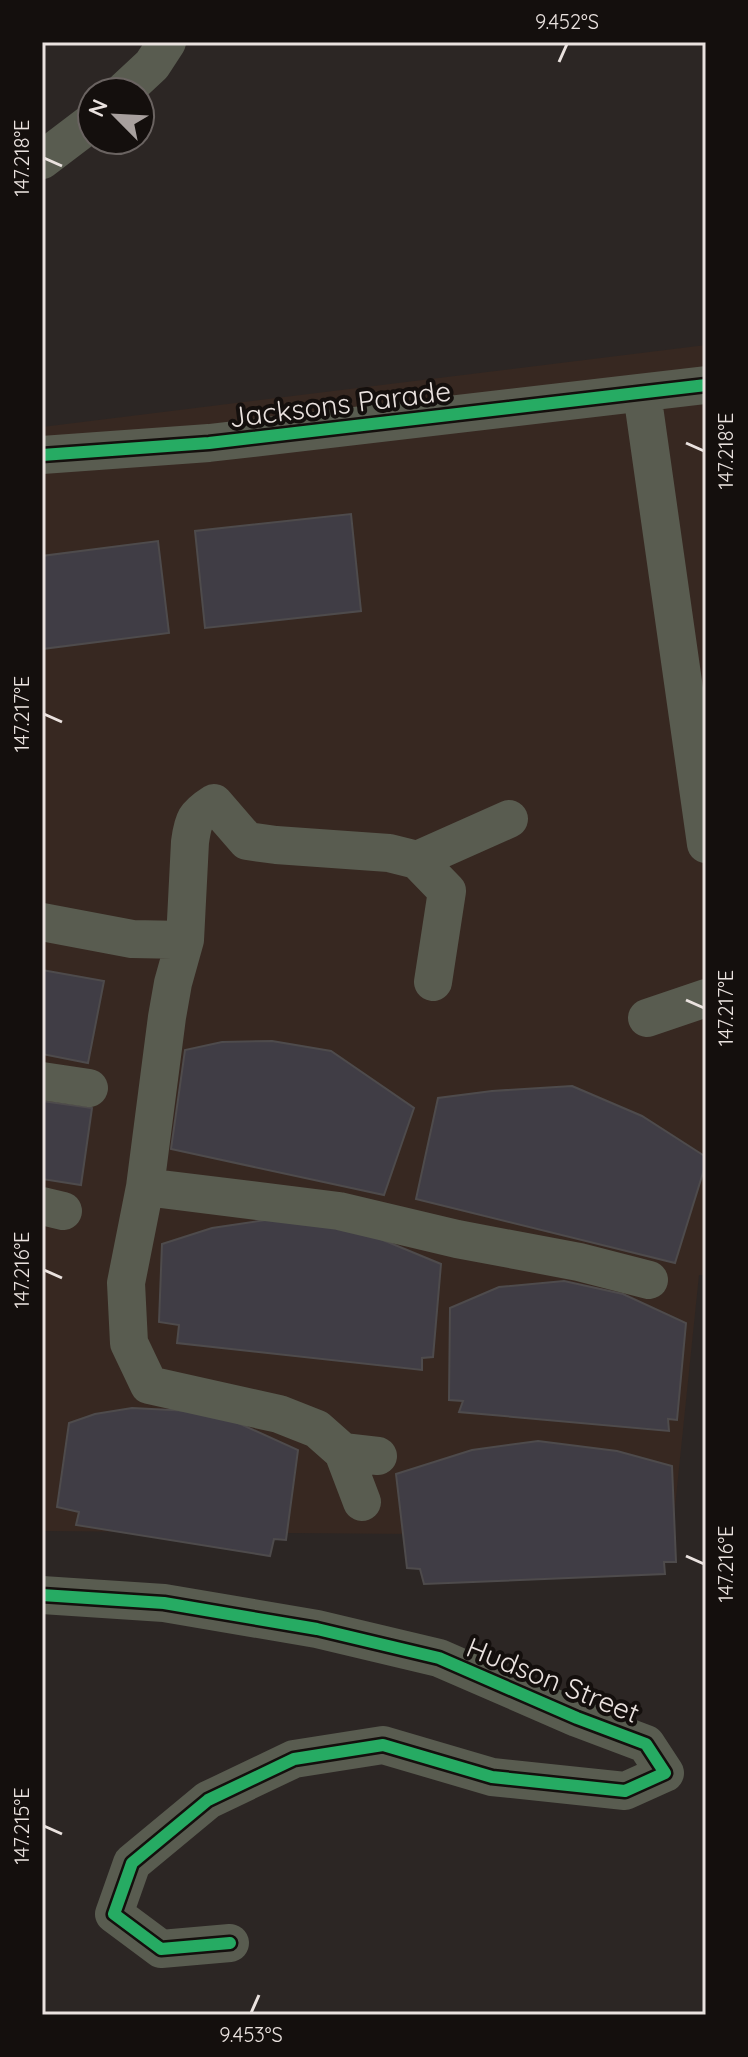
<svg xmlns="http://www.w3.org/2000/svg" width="748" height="2057" font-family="Quicksand,sans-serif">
  <rect width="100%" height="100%" fill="#2c2624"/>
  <!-- built -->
  <path fill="#372821" d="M 706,345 L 706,1275 L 699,1275 L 672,1536 L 42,1531 L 42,427 Z"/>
  <!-- building -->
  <path fill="#403d45" stroke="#4e4b4c" stroke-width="2" d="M 351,514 L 361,611 L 205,628 L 195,531 Z
    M 158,541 L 169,633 L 42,649 L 42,556 Z
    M 42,970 L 104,981 L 88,1063 L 42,1054 Z
    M 272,1041 L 331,1051 L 414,1108 L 384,1195 L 171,1149 L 185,1050 L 222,1042 Z
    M 572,1086 L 642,1116 L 706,1157 L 706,1163 L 675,1263 L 416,1199 L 438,1098 L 492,1091 Z
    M 42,1101 L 92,1108 L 81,1185 L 42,1179 Z
    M 279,1218 L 337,1221 L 441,1264 L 433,1357 L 422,1358 L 422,1370 L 177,1343 L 179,1325 L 159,1322 L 162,1244 L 212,1228 Z
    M 564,1281 L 623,1294 L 686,1323 L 677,1420 L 668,1419 L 669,1431 L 459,1412 L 463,1401 L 449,1400 L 450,1308 L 499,1287 Z
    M 132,1408 L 191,1411 L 236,1422 L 298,1450 L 286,1540 L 274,1539 L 270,1556 L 76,1525 L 79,1512 L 57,1507 L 69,1423 L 95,1414 Z
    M 538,1441 L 617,1451 L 672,1466 L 676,1562 L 664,1562 L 665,1574 L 424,1584 L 420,1569 L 407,1568 L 396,1474 L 472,1450 Z"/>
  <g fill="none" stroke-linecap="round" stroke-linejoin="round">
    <!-- minor -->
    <path stroke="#595c50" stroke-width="38" d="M 123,92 L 152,65 L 167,42
      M 42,160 L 92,122
      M 642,393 L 706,844
      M 42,455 L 209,443 L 706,385
      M 509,819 L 417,860 L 389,853 L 276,845 L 247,841 L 214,803 C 195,815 193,820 190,842 L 185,940 L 173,983 L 167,1017 L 145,1187 L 339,1211 L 457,1239 L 579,1262 L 649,1280
      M 417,860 L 447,891 L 433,982
      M 42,922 L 132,939 L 185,940
      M 647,1018 L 706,998
      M 42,1081 L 89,1088
      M 145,1187 L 126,1283 L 129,1343 L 149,1385 L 279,1414 L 317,1429 L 343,1452 L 378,1456
      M 42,1206 L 63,1211
      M 343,1452 L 362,1502
      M 42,1595 L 164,1603 L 317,1629 L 439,1658 L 577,1718 L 646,1744 L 665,1773 L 625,1791 L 492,1777 L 383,1745 L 294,1759 L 208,1800 L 132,1863 L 114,1914 L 161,1949 L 230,1943"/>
    <!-- cycleway casing -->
    <g stroke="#140f0d" stroke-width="17">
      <path id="cycleway" d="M 42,455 L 209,443 L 706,385
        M 42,1595 L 164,1603 L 317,1629 L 439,1658 L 577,1718 L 646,1744 L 665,1773 L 625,1791 L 492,1777 L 383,1745 L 294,1759 L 208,1800 L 132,1863 L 114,1914 L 161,1949 L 230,1943"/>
    </g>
    <!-- cycleway -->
    <use href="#cycleway" stroke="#26ab63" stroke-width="12"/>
  </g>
  <!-- ticks -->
  <path fill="none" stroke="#eae2df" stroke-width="3" d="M 559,62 L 567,44M 44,158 L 62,166M 686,443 L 704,451M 44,714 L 62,722M 686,1000 L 704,1008M 44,1270 L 62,1278M 686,1556 L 704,1564M 44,1826 L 62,1834M 251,2013 L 259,1995"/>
  <g text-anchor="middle" stroke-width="8" stroke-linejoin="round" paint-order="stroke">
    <!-- street labels -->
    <g font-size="28" fill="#eae2df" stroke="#140f0d">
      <text transform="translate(340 404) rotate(-7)" y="10">Jacksons Parade</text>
      <text transform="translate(553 1680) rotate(22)" y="10">Hudson Street</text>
    </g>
  </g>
  <!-- border -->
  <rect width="748" height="2057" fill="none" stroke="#140f0d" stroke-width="88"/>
  <!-- north arrow -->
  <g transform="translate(116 116) rotate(294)"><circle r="38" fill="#140f0d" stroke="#6a6361" stroke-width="2"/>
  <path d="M0-6L14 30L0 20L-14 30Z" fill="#a8a09e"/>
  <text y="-12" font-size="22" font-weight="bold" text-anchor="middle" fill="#eae2df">N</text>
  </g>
  <rect x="44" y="44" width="660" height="1969" fill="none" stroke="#eae2df" stroke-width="3"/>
  <g font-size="20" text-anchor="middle" fill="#eae2df">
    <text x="567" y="29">9.452°S</text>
    <text transform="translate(22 158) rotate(-90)" y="7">147.218°E</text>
    <text transform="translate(726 451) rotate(-90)" y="7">147.218°E</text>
    <text transform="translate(22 714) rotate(-90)" y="7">147.217°E</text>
    <text transform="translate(726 1008) rotate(-90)" y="7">147.217°E</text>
    <text transform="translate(22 1270) rotate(-90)" y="7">147.216°E</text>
    <text transform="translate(726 1564) rotate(-90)" y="7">147.216°E</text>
    <text transform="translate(22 1826) rotate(-90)" y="7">147.215°E</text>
    <text x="251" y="2042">9.453°S</text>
  </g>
</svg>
